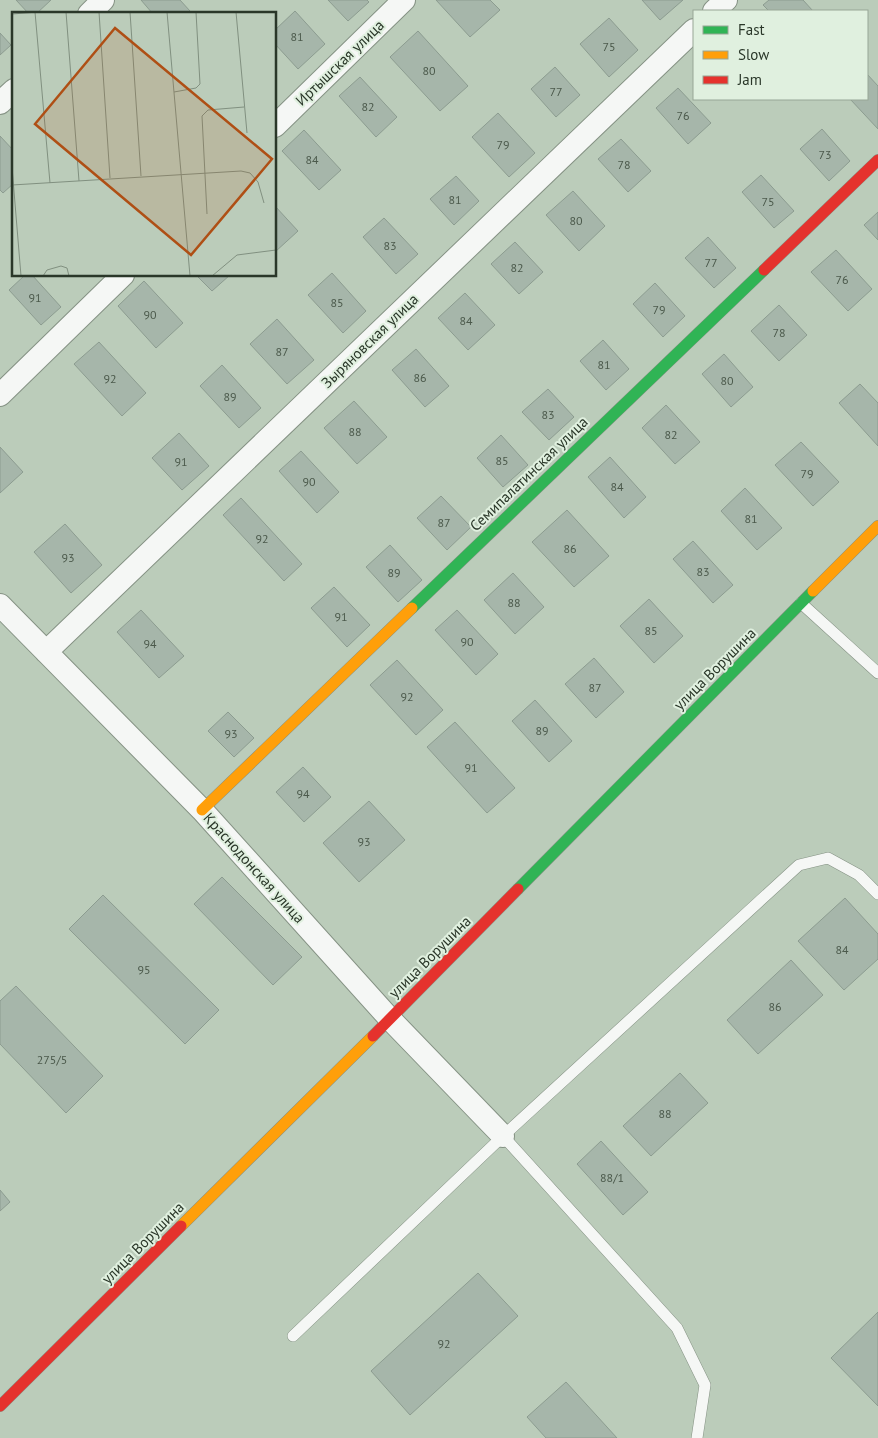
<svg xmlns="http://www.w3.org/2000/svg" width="878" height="1438" font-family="'PT Sans',sans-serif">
  <rect width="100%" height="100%" fill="#bbccba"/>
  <!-- building -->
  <path fill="#a6b6aa" stroke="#8c9c90" d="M 16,0 L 51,0 L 36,14 L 29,14 Z
    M 141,0 L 180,0 L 190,11 L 187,14 L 153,14 Z
    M 328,0 L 367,0 L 369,2 L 348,21 Z
    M 436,0 L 490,0 L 500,10 L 470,37 Z
    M 642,0 L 683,0 L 660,20 Z
    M 769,0 L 803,0 L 813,11 L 769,11 L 763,5 Z
    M 295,11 L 325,44 L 298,69 L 275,44 L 275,30 Z
    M 609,18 L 638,50 L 609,77 L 580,44 Z
    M 418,31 L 468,86 L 440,111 L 390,57 Z
    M 0,33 L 11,45 L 0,55 Z
    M 555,67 L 580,95 L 556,117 L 531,89 Z
    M 867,74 L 878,86 L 878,129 L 850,99 L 867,99 Z
    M 360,77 L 397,117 L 376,137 L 339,96 Z
    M 678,88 L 711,123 L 688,144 L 656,108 Z
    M 498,113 L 535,153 L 509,177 L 472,137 Z
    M 822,129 L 850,161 L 829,181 L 800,149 Z
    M 304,130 L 341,170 L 319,190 L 282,151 Z
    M 0,136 L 14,151 L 14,183 L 3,193 L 0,190 Z
    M 621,139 L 651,171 L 628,192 L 598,159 Z
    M 761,175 L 794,211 L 774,228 L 742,192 Z
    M 456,176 L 479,201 L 454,225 L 430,199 Z
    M 573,191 L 605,226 L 579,251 L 546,215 Z
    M 275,206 L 298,231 L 275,252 Z
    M 878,212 L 878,240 L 864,225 Z
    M 384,218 L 418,254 L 396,274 L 363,237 Z
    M 708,237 L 736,268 L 714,288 L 685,258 Z
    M 515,242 L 543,272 L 519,294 L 491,264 Z
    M 836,250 L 872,289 L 848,311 L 811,272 Z
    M 332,273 L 366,311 L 343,333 L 308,295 Z
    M 25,275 L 32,275 L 61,307 L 41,325 L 9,290 Z
    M 196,275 L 230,275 L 212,291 Z
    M 144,281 L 183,323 L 156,348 L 118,306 Z
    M 655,283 L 685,316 L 663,337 L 633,304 Z
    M 465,293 L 495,325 L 468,350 L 438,318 Z
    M 779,305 L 807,335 L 779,361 L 751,331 Z
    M 277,319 L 314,360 L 287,384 L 250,344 Z
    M 603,340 L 629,369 L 606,390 L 580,361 Z
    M 99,342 L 146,393 L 122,416 L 74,364 Z
    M 416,349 L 449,386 L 425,407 L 392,370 Z
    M 724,354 L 753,387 L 731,407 L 702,374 Z
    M 222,365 L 261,408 L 239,428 L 200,386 Z
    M 860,384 L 878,403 L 878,446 L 839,403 Z
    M 548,389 L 574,417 L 549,440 L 522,412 Z
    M 354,401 L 387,437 L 357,464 L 324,428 Z
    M 666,405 L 700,442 L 675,464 L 642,428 Z
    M 179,433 L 209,466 L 182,490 L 152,458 Z
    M 501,435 L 528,465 L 503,487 L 477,458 Z
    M 801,442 L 839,482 L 813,506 L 775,465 Z
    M 0,447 L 23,472 L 0,493 Z
    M 301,451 L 339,492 L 317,513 L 279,471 Z
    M 610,457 L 646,497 L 624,518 L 588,477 Z
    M 745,488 L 782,528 L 757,550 L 721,511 Z
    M 441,496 L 471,527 L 447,550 L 417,518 Z
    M 241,498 L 302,564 L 284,581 L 223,515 Z
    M 567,510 L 609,556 L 574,587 L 532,542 Z
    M 65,524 L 102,565 L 71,593 L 34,552 Z
    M 693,541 L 733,585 L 713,603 L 673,559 Z
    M 390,545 L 422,580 L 398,602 L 366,567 Z
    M 513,573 L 544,607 L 515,634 L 484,600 Z
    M 334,587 L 370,625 L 347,647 L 311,608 Z
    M 649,599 L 683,636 L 654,663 L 620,626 Z
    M 141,610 L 184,656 L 159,678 L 117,632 Z
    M 457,610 L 498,654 L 476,675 L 435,630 Z
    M 594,658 L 624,692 L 596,718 L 565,684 Z
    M 397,660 L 443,710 L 416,735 L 370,685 Z
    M 535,700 L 572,741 L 549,762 L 512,721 Z
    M 228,712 L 254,738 L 234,757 L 208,731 Z
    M 455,722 L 515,788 L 487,813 L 427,747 Z
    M 303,767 L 331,797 L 304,822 L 276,792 Z
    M 369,801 L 405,840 L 359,882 L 323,843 Z
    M 222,877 L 302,957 L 273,985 L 194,904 Z
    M 103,895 L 219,1010 L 185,1044 L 69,929 Z
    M 845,898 L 878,934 L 878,959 L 844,990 L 798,941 Z
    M 791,960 L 823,995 L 758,1054 L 727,1020 Z
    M 16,986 L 103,1076 L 66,1113 L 0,1044 L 0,1001 Z
    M 680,1073 L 708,1103 L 651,1156 L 623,1126 Z
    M 601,1141 L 648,1192 L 623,1215 L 577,1164 Z
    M 0,1190 L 10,1202 L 0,1211 Z
    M 478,1273 L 518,1316 L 410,1415 L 371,1371 Z
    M 878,1312 L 878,1406 L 831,1358 Z
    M 566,1382 L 617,1438 L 546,1438 L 527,1417 Z"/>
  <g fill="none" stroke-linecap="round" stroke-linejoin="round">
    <!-- lane casing -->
    <g stroke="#859284" stroke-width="12">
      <path id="lane" d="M 801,603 L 878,673
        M 503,1136 L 677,1328 L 705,1385 L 697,1438
        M 293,1336 L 503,1136 L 799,865 L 828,858 L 859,875 L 878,894"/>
    </g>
    <!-- street casing -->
    <g stroke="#859284" stroke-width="24">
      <path id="street" d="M 714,11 L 726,0
        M 89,14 L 103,0
        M 0,103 L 14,90
        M 275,126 L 404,0
        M 0,395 L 123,275
        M 0,605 L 202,810 L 390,1019 L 503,1136
        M 46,652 L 694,30"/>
    </g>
    <!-- fast casing -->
    <g stroke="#859284" stroke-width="12">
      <path id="fast" d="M 412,608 L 764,270
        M 518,889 L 813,591"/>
    </g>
    <!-- slow casing -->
    <g stroke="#859284" stroke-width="12">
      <path id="slow" d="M 813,591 L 878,526
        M 202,810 L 412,608
        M 181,1226 L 373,1036"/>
    </g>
    <!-- jam casing -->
    <g stroke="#859284" stroke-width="12">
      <path id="jam" d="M 764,270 L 878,160
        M 373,1036 L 518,889
        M 0,1406 L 181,1226"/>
    </g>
    <!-- lane -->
    <use href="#lane" stroke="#f5f7f5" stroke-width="11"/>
    <!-- street -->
    <use href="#street" stroke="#f5f7f5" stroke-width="22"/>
    <!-- fast -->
    <use href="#fast" stroke="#30b455" stroke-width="11"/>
    <!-- slow -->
    <use href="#slow" stroke="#ff9f0a" stroke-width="11"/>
    <!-- jam -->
    <use href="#jam" stroke="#e5322d" stroke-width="11"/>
  </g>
  <g text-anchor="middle" stroke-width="4" stroke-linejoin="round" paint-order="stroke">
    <!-- number labels -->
    <g font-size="12" fill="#4b594b">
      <text x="297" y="41">81</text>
      <text x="609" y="51">75</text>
      <text x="429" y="75">80</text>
      <text x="556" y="96">77</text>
      <text x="368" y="111">82</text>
      <text x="683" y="120">76</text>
      <text x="503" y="149">79</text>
      <text x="825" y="159">73</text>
      <text x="312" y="164">84</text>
      <text x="624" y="169">78</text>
      <text x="455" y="204">81</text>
      <text x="768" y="206">75</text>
      <text x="576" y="225">80</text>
      <text x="390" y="250">83</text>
      <text x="711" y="267">77</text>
      <text x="517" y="272">82</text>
      <text x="842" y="284">76</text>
      <text x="35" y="302">91</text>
      <text x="337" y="307">85</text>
      <text x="659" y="314">79</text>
      <text x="150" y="319">90</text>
      <text x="466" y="325">84</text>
      <text x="779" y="337">78</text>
      <text x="282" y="356">87</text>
      <text x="604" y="369">81</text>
      <text x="420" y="382">86</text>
      <text x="110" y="383">92</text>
      <text x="727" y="385">80</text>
      <text x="230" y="401">89</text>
      <text x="548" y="419">83</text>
      <text x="355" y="436">88</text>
      <text x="671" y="439">82</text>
      <text x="502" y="465">85</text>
      <text x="181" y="466">91</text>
      <text x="807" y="478">79</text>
      <text x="309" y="486">90</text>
      <text x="617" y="491">84</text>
      <text x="751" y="523">81</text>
      <text x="444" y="527">87</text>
      <text x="262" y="543">92</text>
      <text x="570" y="553">86</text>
      <text x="68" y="562">93</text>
      <text x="703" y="576">83</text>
      <text x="394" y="577">89</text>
      <text x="514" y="607">88</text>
      <text x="341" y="621">91</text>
      <text x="651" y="635">85</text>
      <text x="467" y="646">90</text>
      <text x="150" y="648">94</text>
      <text x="595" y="692">87</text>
      <text x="407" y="701">92</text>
      <text x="542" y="735">89</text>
      <text x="231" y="738">93</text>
      <text x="471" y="772">91</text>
      <text x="303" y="798">94</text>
      <text x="364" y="846">93</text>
      <text x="842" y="954">84</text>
      <text x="144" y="974">95</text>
      <text x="775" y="1011">86</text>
      <text x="52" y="1064">275/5</text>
      <text x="665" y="1118">88</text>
      <text x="612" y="1182">88/1</text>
      <text x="444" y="1348">92</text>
    </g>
    <!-- street labels -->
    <g font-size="15" fill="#2a3729" stroke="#e0f0df">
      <text transform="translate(340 63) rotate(-44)" y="5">Иртышская улица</text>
      <text transform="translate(370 341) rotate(-44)" y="5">Зыряновская улица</text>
      <text transform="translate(529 474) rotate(-44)" y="5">Семипалатинская улица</text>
      <text transform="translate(715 669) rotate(-45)" y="5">улица Ворушина</text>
      <text transform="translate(254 868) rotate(48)" y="5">Краснодонская улица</text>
      <text transform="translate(430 957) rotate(-45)" y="5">улица Ворушина</text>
      <text transform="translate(143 1243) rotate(-45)" y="5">улица Ворушина</text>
    </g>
  </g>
  <!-- overview -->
  <g transform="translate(12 12)">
    <rect width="264" height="264" fill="#bbccba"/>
    <path fill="none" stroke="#819080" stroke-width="1" d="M 23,0 L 38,171M 54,0 L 67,169M 87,0 L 98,166M 118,0 L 129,164M 155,0 L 178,264M 224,0 L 235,121M 0,2 L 26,0M 162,80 L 184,76 L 188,72 L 184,0M 0,155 L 9,264M 0,173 L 229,159 L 238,161 L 246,170 L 252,191M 195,202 L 190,104 L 196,98 L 232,95M 31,264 L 35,258 L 49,254 L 55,256 L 57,264M 200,264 L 225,243 L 264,238"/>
    <path fill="#af4f15" fill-opacity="0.15" stroke="#af4f15" stroke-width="2.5" d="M 103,16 L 260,147 L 179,243 L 23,112 Z"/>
    <rect width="264" height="264" fill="none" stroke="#2a3729" stroke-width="2.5"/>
  </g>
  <!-- legend -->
  <rect x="693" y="10" width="175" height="90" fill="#e0f0df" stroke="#97a696"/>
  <rect x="703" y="26" width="25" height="8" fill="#30b455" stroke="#97a696"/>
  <text x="738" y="35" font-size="15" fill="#2a3729">Fast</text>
  <rect x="703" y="51" width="25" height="8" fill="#ff9f0a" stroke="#97a696"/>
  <text x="738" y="60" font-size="15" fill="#2a3729">Slow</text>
  <rect x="703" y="76" width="25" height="8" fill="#e5322d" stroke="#97a696"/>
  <text x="738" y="85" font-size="15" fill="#2a3729">Jam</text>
</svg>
